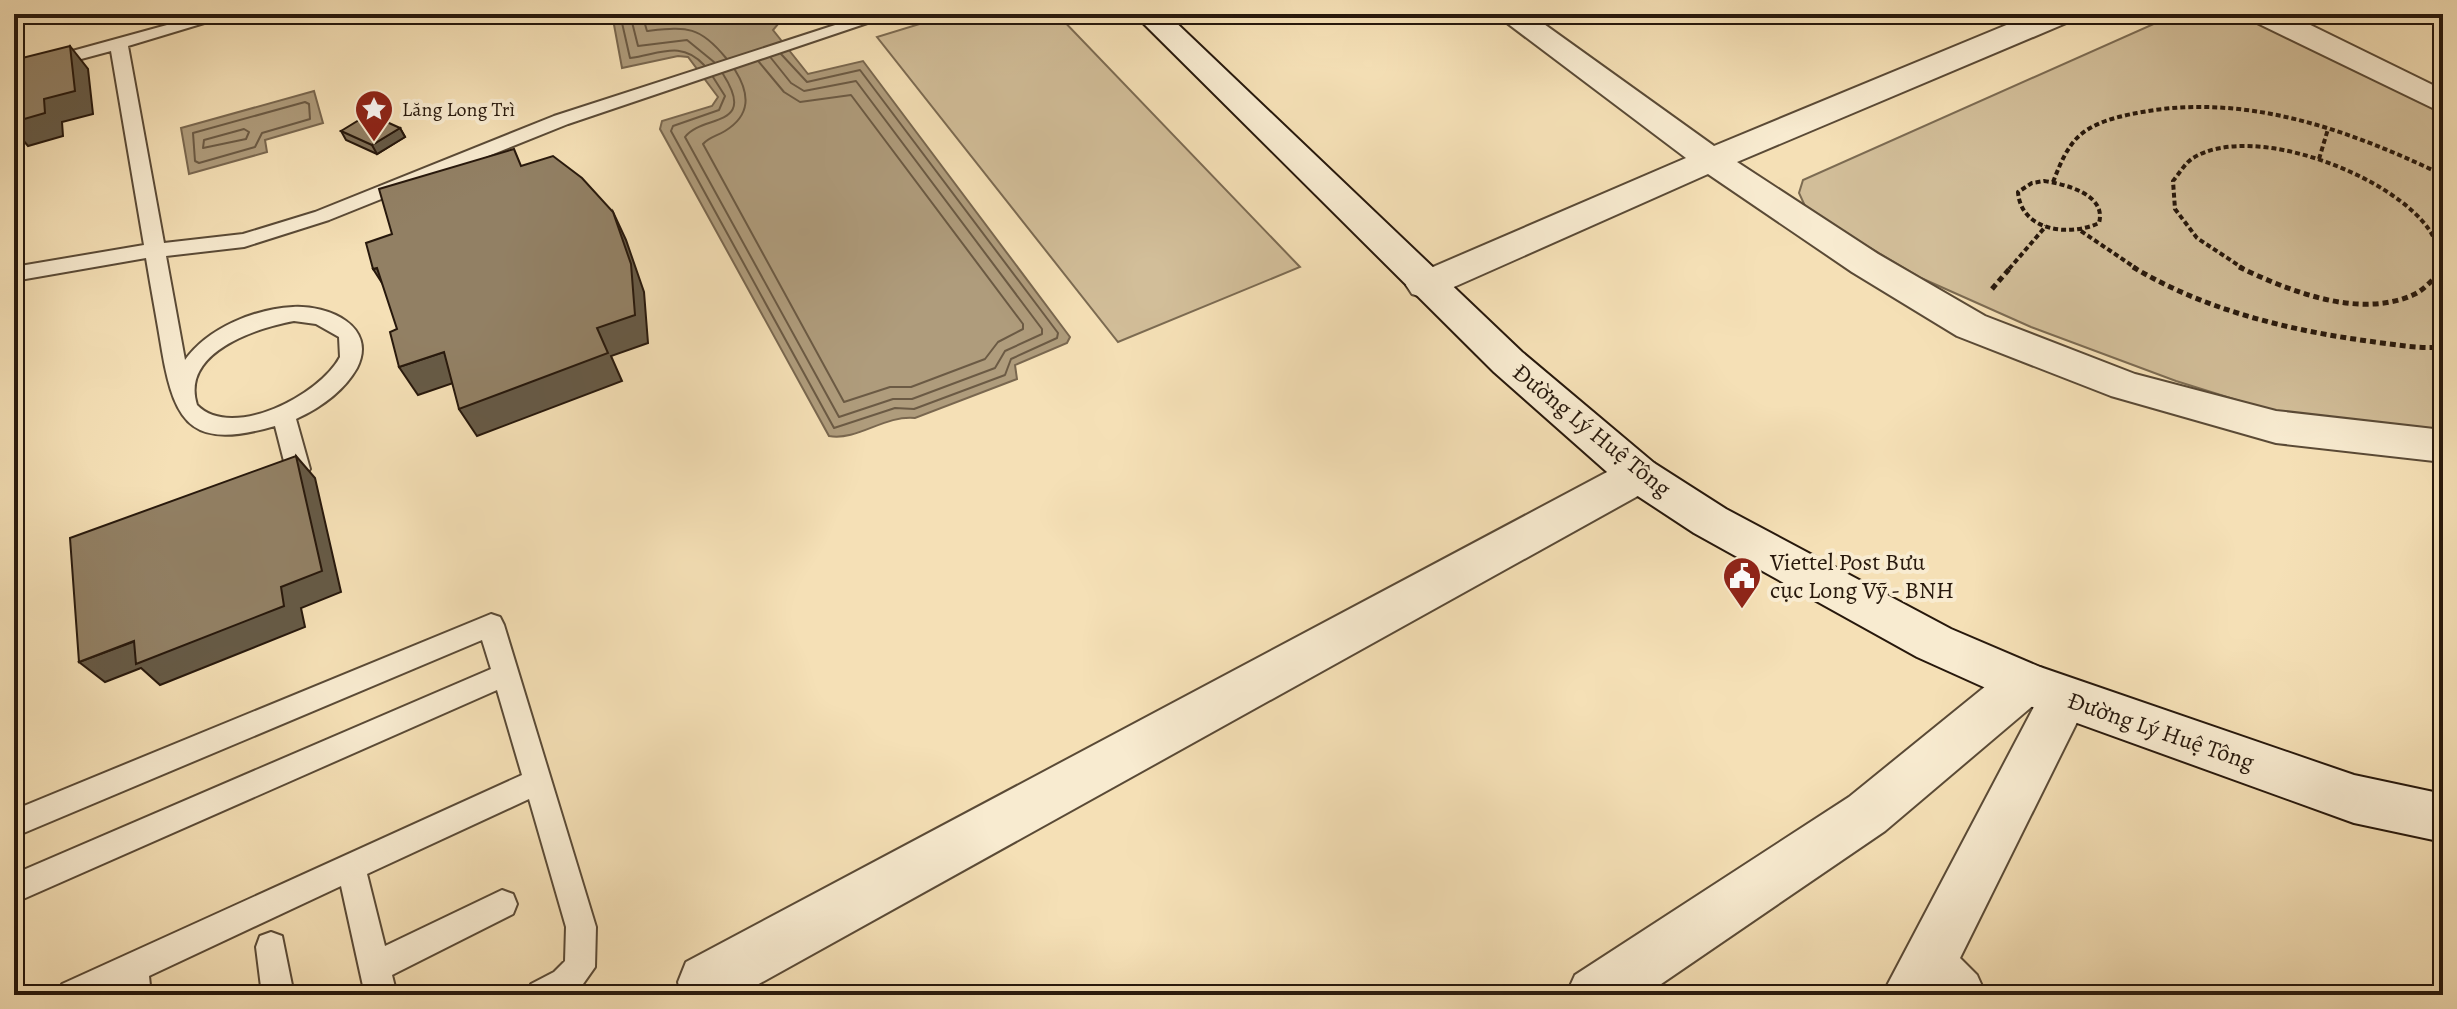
<svg xmlns="http://www.w3.org/2000/svg" width="2457" height="1009" font-family="Alegreya,serif">
  <rect width="100%" height="100%" fill="#f5e0b6"/>
  <filter id="stains"><feTurbulence type="fractalNoise" baseFrequency=".0025" numOctaves="4"/><feColorMatrix values="0 0 0 0 .2 0 0 0 0 .09 0 0 0 0 .02 0 0 0 .5 -.17"/></filter>
  <radialGradient id="worn" r=".72"><stop offset=".6" stop-color="#630" stop-opacity="0"/><stop offset="1" stop-color="#630" stop-opacity=".3"/></radialGradient>
  <!-- green -->
  <path fill="#d2be99" stroke="#7c6b52" stroke-width="2" d="M 952,14 L 1057,14 L 1300,267 L 1118,342 L 877,37 Z
    M 2176,14 L 2247,14 L 2443,113 L 2443,437 L 2294,418 L 2176,381 L 2031,327 L 1921,278 L 1828,223 L 1805,206 L 1799,193 L 1803,180 Z"/>
  <!-- water -->
  <path fill="#af9c7c" stroke="#79674f" stroke-width="2" d="M 612,14 L 811,14 L 778,24 L 773,30 L 808,74 L 863,61 L 1070,337 L 1067,343 L 1015,365 L 1017,379 L 915,418 C 884,415 858,441 829,436 L 660,129 L 662,121 L 712,106 L 718,97 L 688,57 L 678,56 L 622,68 Z
    M 314,91 L 323,123 L 265,140 L 267,152 L 189,174 L 181,128 Z"/>
  <g fill="none" stroke-linecap="round" stroke-linejoin="round">
    <!-- shore -->
    <path stroke="#6b5a44" stroke-width="2" d="M 620,14 L 630,58 C 660,54 681,40 704,65
      M 630,14 L 638,46 L 687,40 L 714,62
      M 642,14 L 647,31 C 687,27 699,25 726,58
      M 735,70 C 750,94 751,115 725,131 C 717,136 709,137 703,144 L 844,402 L 890,387 L 911,387 L 985,359 L 998,342 L 1023,329 L 1023,324 L 851,95 L 800,102 L 784,92 L 759,62
      M 723,74 C 758,129 702,114 685,137 L 839,417 L 893,399 L 912,399 L 995,368 L 1005,351 L 1042,334 L 1042,329 L 856,81 L 804,91 L 791,83 L 771,58
      M 713,77 L 725,96 L 719,110 L 673,126 L 671,131 L 834,428 L 895,408 L 914,409 L 1005,375 L 1011,359 L 1057,338 L 1058,333 L 860,70 L 807,82 L 781,54
      M 305,102 L 309,104 L 310,119 L 262,133 L 255,147 L 199,163 L 195,161 L 193,133 Z
      M 244,129 L 249,132 L 246,139 L 203,148 L 204,140 Z"/>
    <!-- service casing -->
    <g stroke="#5a4a36" stroke-width="4">
      <path id="service" d="M 207,14 L 234,14 L 128,46 L 164,243 L 243,234 L 315,212 L 554,116 L 869,14 L 894,14 L 568,124 L 329,220 L 244,247 L 166,256 L 185,360 C 208,328 254,309 293,307 C 328,305 378,326 357,368 C 344,391 320,408 296,419 L 310,469 L 306,475 L 290,475 L 286,469 L 275,426 C 195,449 175,428 162,351 C 157,320 151,289 146,258 L 14,281 L 14,267 L 144,245 L 111,51 L 14,77 L 14,67 ZM 294,321 L 316,324 L 339,337 L 340,357 C 320,395 232,441 197,405 C 180,352 257,328 294,321 Z
        M 491,614 L 500,617 L 504,625 L 596,927 L 595,967 L 576,994 L 526,995 L 531,984 L 554,972 L 565,961 L 566,927 L 529,799 L 367,874 L 385,946 L 502,890 L 513,894 L 517,904 L 513,914 L 392,975 L 397,995 L 365,995 L 341,886 L 149,976 L 151,995 L 119,995 L 119,990 L 108,995 L 57,995 L 62,984 L 522,775 L 497,690 L 14,903 L 14,874 L 491,669 L 482,640 L 14,837 L 14,810 Z
        M 271,932 L 282,936 L 294,995 L 262,995 L 256,947 L 260,936 Z"/>
    </g>
    <!-- minor casing -->
    <g stroke="#5a4a36" stroke-width="4">
      <path id="minor" d="M 1495,14 L 1530,14 L 1714,146 L 2033,14 L 2075,14 L 2071,21 L 1737,162 L 1878,254 L 1985,316 L 2135,374 L 2276,411 L 2443,430 L 2443,462 L 2276,443 L 2111,396 L 1957,336 L 1852,272 L 1708,174 L 1438,294 L 1425,298 L 1412,294 L 1406,285 L 1412,276 L 1686,158 Z
        M 2249,14 L 2288,14 L 2443,90 L 2443,113 L 2253,21 Z
        M 1639,459 L 1654,463 L 1661,475 L 1654,487 L 739,995 L 681,995 L 678,982 L 686,962 L 1624,463 Z
        M 2025,662 L 2042,668 L 2049,682 L 2064,677 L 2081,683 L 2089,698 L 1960,958 L 1977,975 L 1986,995 L 1882,995 L 2036,703 L 1885,831 L 1645,995 L 1566,995 L 1575,975 L 1849,797 L 2008,668 Z"/>
    </g>
    <!-- secondary casing -->
    <g stroke="#27180c" stroke-width="4">
      <path id="secondary" d="M 1134,14 L 1167,14 L 1522,352 L 1654,463 L 1726,509 L 1951,629 L 2040,667 L 2354,775 L 2443,794 L 2443,842 L 2354,823 L 2008,698 L 1917,657 L 1694,533 L 1624,487 L 1494,372 Z"/>
    </g>
    <!-- path-far1 -->
    <path stroke="#27180c" stroke-width="4" stroke-dasharray="5 3" stroke-linecap="butt" d="M 2319,159 L 2328,129
      M 2044,181 C 2064,184 2107,194 2099,223 C 2069,237 2021,231 2018,192 L 2032,183 Z
      M 2053,182 C 2059,167 2065,151 2076,139 C 2091,123 2116,117 2137,113 C 2244,92 2347,129 2443,175
      M 2081,231 L 2137,269
      M 2009,269 L 2046,226
      M 2244,269 L 2197,238 L 2175,209 L 2173,181 C 2179,174 2185,163 2193,158 C 2253,121 2394,176 2430,231 C 2436,240 2439,254 2443,265"/>
    <!-- path -->
    <path stroke="#27180c" stroke-width="5" stroke-dasharray="6 4" stroke-linecap="butt" d="M 2133,267 C 2206,311 2292,331 2375,342 C 2398,345 2420,349 2443,347
      M 2239,267 C 2289,291 2360,320 2415,294 C 2425,289 2435,277 2443,269
      M 1992,289 L 2011,267"/>
    <!-- service -->
    <use href="#service" fill="#f8ebd0" fill-rule="evenodd"/>
    <!-- minor -->
    <use href="#minor" fill="#f8ebd0" fill-rule="evenodd"/>
    <!-- secondary -->
    <use href="#secondary" fill="#f8ebd0" fill-rule="evenodd"/>
  </g>
  <!-- wall -->
  <path fill="#7e6e56" stroke="#27180c" stroke-width="2" d="M 400,128 L 405,137 L 377,154 L 346,140 L 341,131 Z"/>
  <!-- shaded-wall -->
  <path fill="#665a46" stroke="#27180c" stroke-width="2" d="M 70,46 L 88,69 L 93,114 L 62,122 L 63,136 L 28,146 L 18,134 L 14,135 L 14,115 L 44,99 Z
    M 400,128 L 405,137 L 377,154 L 372,145 Z
    M 613,212 L 626,240 L 644,292 L 648,343 L 611,356 L 622,381 L 477,436 L 459,409 L 597,328 Z
    M 377,268 L 391,297 L 373,269 Z
    M 444,352 L 462,380 L 418,395 L 399,367 Z
    M 296,456 L 315,478 L 341,592 L 301,608 L 305,627 L 160,685 L 141,668 L 105,682 L 79,662 L 281,587 Z"/>
  <!-- building -->
  <path fill="#928064" stroke="#27180c" stroke-width="2" d="M 70,46 L 75,91 L 44,99 L 45,113 L 14,122 L 14,60 Z
    M 369,114 L 400,128 L 372,145 L 341,131 Z
    M 514,149 L 521,166 L 553,156 L 582,178 L 613,212 L 631,264 L 635,315 L 597,328 L 608,353 L 459,409 L 444,352 L 399,367 L 390,332 L 397,329 L 377,268 L 373,269 L 366,243 L 392,234 L 379,189 Z
    M 296,456 L 322,571 L 281,587 L 284,606 L 136,664 L 134,641 L 79,662 L 70,538 Z"/>
  <!-- icons -->
  <defs>
    <g id="sight-pin" transform="scale(2)"><path d="M0 17L-7.5 6A9.5 9.5 0 1 1 7.5 6Z" fill="#8f2418" stroke="#f8ebd0"/><path d="M0-6L1.8-2.2L6-1.7L2.9 1.2L3.7 5.4L0 3.3L-3.7 5.4L-2.9 1.2L-6-1.7L-1.8-2.2Z" fill="#fff"/></g>
    <g id="civic-pin" transform="scale(2)"><path d="M0 17L-7.5 6A9.5 9.5 0 1 1 7.5 6Z" fill="#8f2418" stroke="#f8ebd0"/><path d="M-.6-6.5H3V-4.5H.6V-3L4-1V1h2V6H-6V1h2V-1L-.6-3ZM-1.2 2.5V6h2.4V2.5Z" fill="#fff"/></g>
  </defs>
  <g fill-rule="evenodd">
    <use href="#sight-pin" x="374" y="109"/>
    <use href="#civic-pin" x="1742" y="576"/>
  </g>
  <g text-anchor="middle" stroke-width="8" stroke-linejoin="round" paint-order="stroke">
    <!-- far-poi labels -->
    <g font-size="20" fill="#27180c" stroke="#f8ebd0" text-anchor="start">
      <text x="402" y="116">Lăng Long Trì</text>
    </g>
    <!-- street labels -->
    <g font-size="24" fill="#27180c" stroke="#f8ebd0">
      <text transform="translate(1592 430) rotate(39)" y="8">Đường Lý Huệ Tông</text>
      <text transform="translate(2161 731) rotate(19)" y="8">Đường Lý Huệ Tông</text>
    </g>
    <!-- poi labels -->
    <g font-size="24" fill="#27180c" stroke="#f8ebd0" text-anchor="start">
      <text x="1770" y="570">Viettel Post Bưu<tspan x="1770" dy="28">cục Long Vỹ - BNH</tspan></text>
    </g>
  </g>
  <!-- margin -->
  <rect width="2457" height="1009" fill="none" stroke="#f5e0b6" stroke-width="48"/>
  <rect x="16" y="16" width="2425" height="977" fill="none" stroke="#27180c" stroke-width="4"/>
  <rect x="24" y="24" width="2409" height="961" fill="none" stroke="#27180c" stroke-width="2"/>
  <rect width="100%" height="100%" filter="url(#stains)"/>
  <rect width="100%" height="100%" fill="url(#worn)"/>
</svg>
